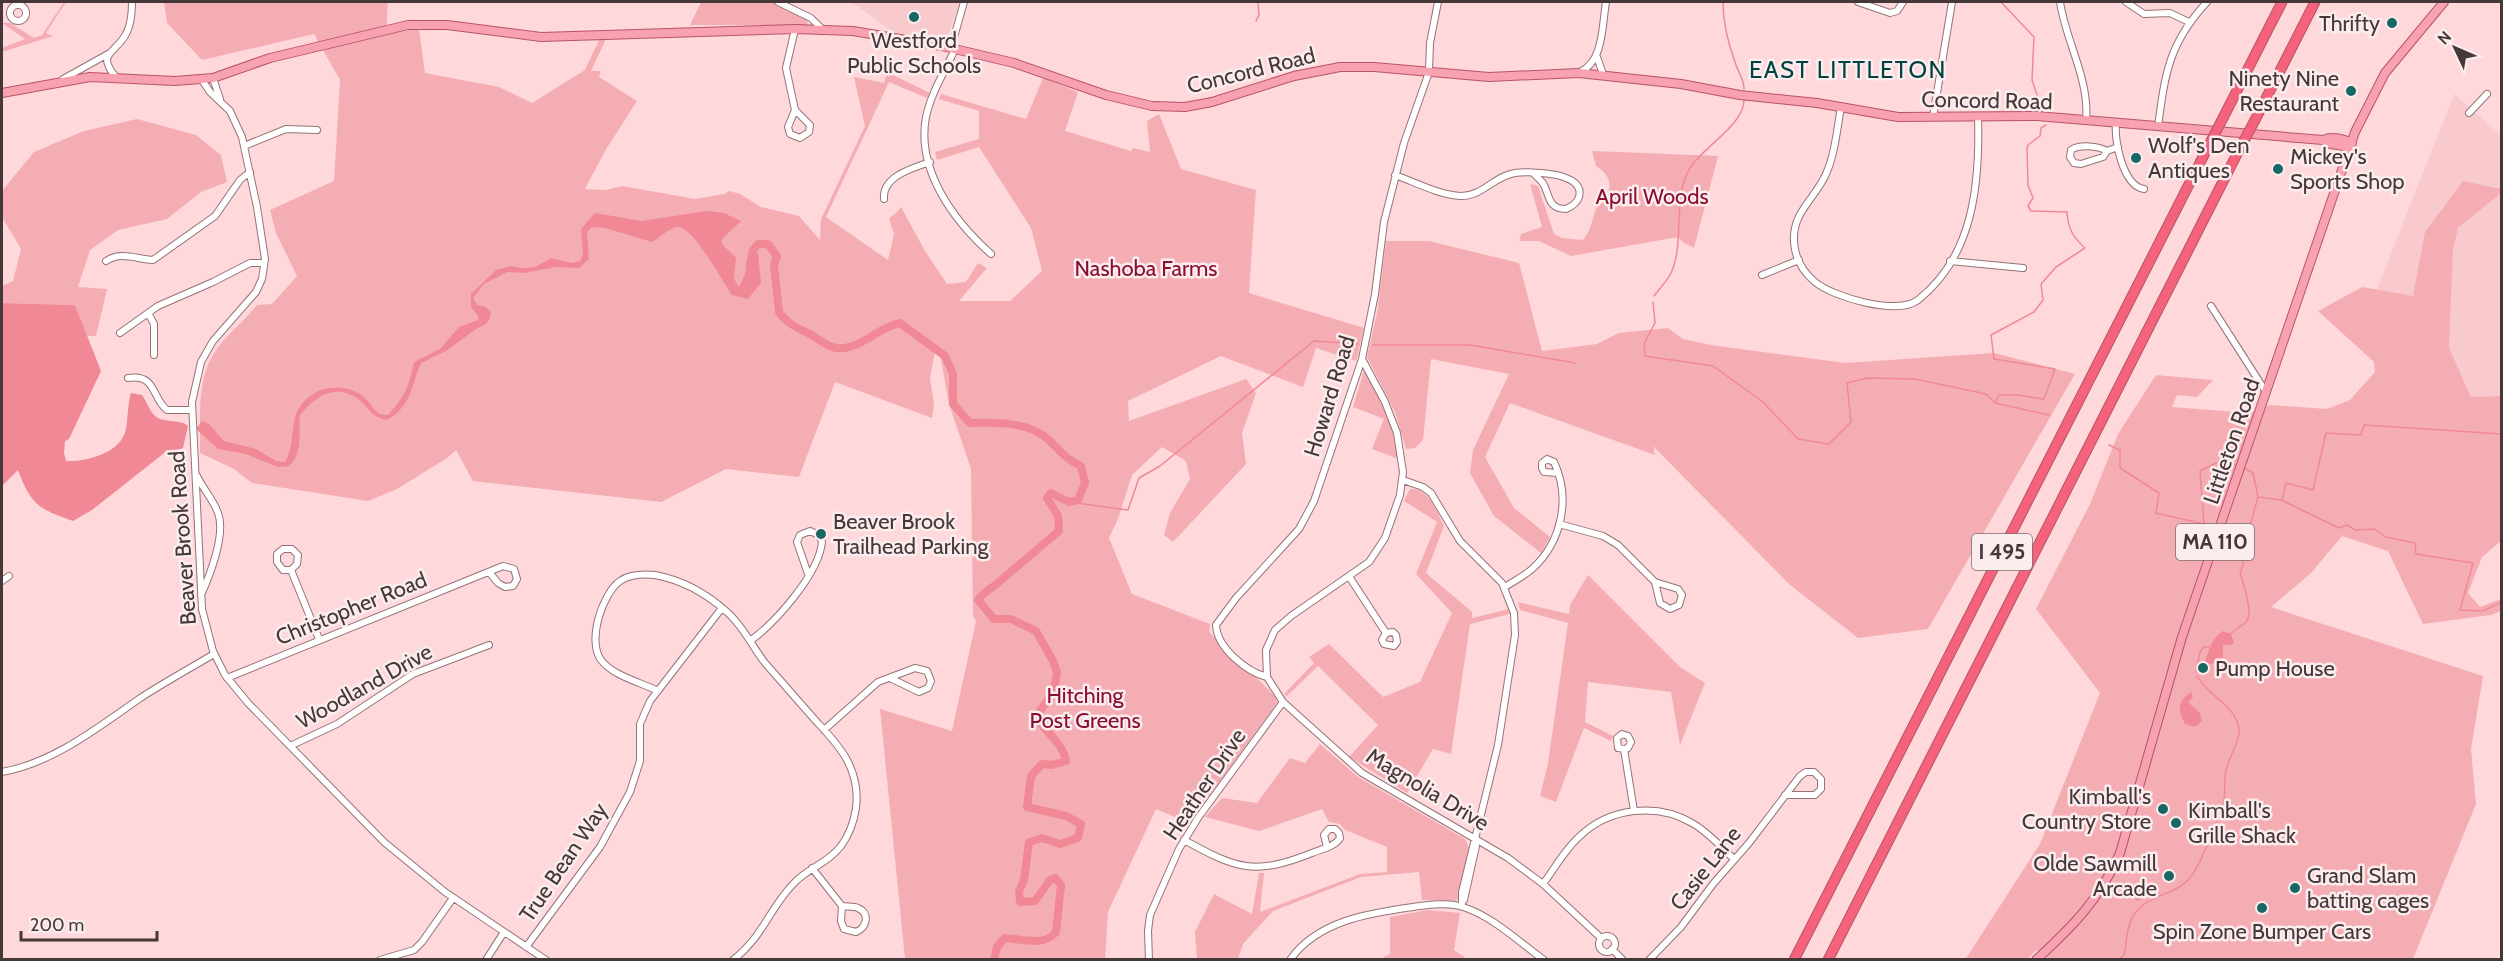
<svg xmlns="http://www.w3.org/2000/svg" width="2503" height="961" font-family="Cabin,sans-serif">
  <rect width="100%" height="100%" fill="#fed8db"/>
  <!-- built -->
  <path fill="#f8cacd" d="M 851,2 L 960,2 L 947,38 L 942,41 L 894,32 Z
    M 2454,94 L 2501,135 L 2501,421 L 2389,368 L 2359,335 Z"/>
  <!-- green -->
  <path fill="#f5adb4" d="M 64,2 L 66,2 L 46,33 L 53,36 L 2,52 L 2,48 L 25,39 L 2,23 L 10,23 L 34,38 L 42,35 Z
    M 164,2 L 388,2 L 386,33 L 419,29 L 425,73 L 499,87 L 532,103 L 585,70 L 599,40 L 606,39 L 591,71 L 601,71 L 599,77 L 637,101 L 605,151 L 585,189 L 606,190 L 622,186 L 695,199 L 724,194 L 729,191 L 740,194 L 761,207 L 799,216 L 820,240 L 821,219 L 865,126 L 854,77 L 884,83 L 887,72 L 930,93 L 927,98 L 889,82 L 826,217 L 888,260 L 894,234 L 889,218 L 896,213 L 901,207 L 925,251 L 947,284 L 966,282 L 978,263 L 987,268 L 959,301 L 1010,301 L 1042,271 L 1031,228 L 979,147 L 937,160 L 935,152 L 979,139 L 979,111 L 939,99 L 941,94 L 1026,119 L 1043,78 L 1078,92 L 1065,131 L 1131,151 L 1133,148 L 1150,152 L 1147,121 L 1159,114 L 1181,169 L 1256,190 L 1249,293 L 1364,328 L 1356,361 L 1316,348 L 1303,387 L 1221,356 L 1128,401 L 1129,421 L 1246,379 L 1256,393 L 1242,433 L 1246,464 L 1173,542 L 1164,535 L 1170,513 L 1190,479 L 1186,461 L 1162,447 L 1132,475 L 1118,519 L 1109,538 L 1132,594 L 1210,624 L 1209,632 L 1276,697 L 1277,703 L 1189,823 L 1156,809 L 1108,912 L 1105,959 L 905,959 L 880,709 L 952,731 L 976,621 L 973,616 L 971,469 L 949,404 L 940,354 L 935,351 L 930,378 L 934,405 L 932,418 L 835,382 L 799,477 L 726,469 L 661,502 L 473,481 L 456,450 L 447,458 L 397,489 L 368,501 L 252,483 L 234,469 L 200,453 C 201,417 195,376 219,346 C 231,331 246,319 257,305 L 272,304 L 297,276 L 276,233 L 270,210 L 334,181 L 340,80 L 314,34 L 202,60 L 167,23 Z
    M 701,2 L 774,2 L 808,18 L 807,25 L 690,25 Z
    M 137,119 L 196,135 L 221,155 L 227,182 L 201,192 L 167,219 L 118,230 L 90,250 L 78,287 L 107,289 L 96,336 L 87,336 L 75,305 L 2,303 L 2,286 L 13,281 L 21,249 L 2,217 L 2,191 L 34,152 L 84,131 Z
    M 1592,151 L 1718,156 L 1694,248 L 1684,243 L 1678,237 L 1571,256 L 1539,241 L 1519,241 L 1521,234 L 1542,227 L 1530,184 L 1538,186 L 1554,234 L 1562,238 L 1583,240 C 1591,230 1592,220 1596,209 C 1598,204 1599,206 1602,202 C 1615,188 1610,174 1596,166 Z
    M 2463,181 L 2501,189 L 2501,193 L 2458,228 L 2453,250 L 2449,348 L 2471,397 L 2501,396 L 2501,541 L 2482,557 L 2468,593 L 2480,607 L 2501,599 L 2501,611 L 2491,615 L 2423,624 L 2388,551 L 2342,536 L 2311,573 L 2271,607 L 2483,676 L 2471,749 L 2476,804 L 2413,959 L 2052,960 L 2037,950 L 2027,959 L 1965,960 L 2040,844 L 2100,693 L 2036,609 L 2090,504 L 2118,434 L 2156,375 L 2213,380 L 2197,397 L 2177,395 L 2172,407 L 2250,413 L 2271,405 L 2327,409 L 2350,400 L 2375,372 L 2374,362 L 2318,311 L 2362,287 L 2413,296 L 2425,232 Z
    M 1386,241 L 1429,241 L 1519,263 L 1542,351 L 1597,344 L 1619,333 L 1668,328 L 1683,339 L 1710,345 L 1845,363 L 1994,353 L 2075,374 L 1928,629 L 1858,638 L 1789,584 L 1653,446 L 1655,455 L 1510,403 L 1485,457 L 1514,508 L 1550,537 L 1541,553 L 1494,516 L 1470,473 L 1473,450 L 1509,374 L 1431,359 L 1423,440 L 1415,448 L 1406,449 L 1395,412 L 1367,357 L 1377,313 Z
    M 1366,364 L 1395,420 L 1404,461 L 1372,449 L 1384,419 L 1353,407 Z
    M 1410,489 C 1429,487 1437,513 1444,526 L 1426,573 L 1472,612 L 1472,618 L 1509,609 L 1510,614 L 1470,624 L 1451,754 L 1433,749 L 1407,793 L 1349,757 L 1378,725 L 1318,666 L 1287,696 L 1284,694 L 1314,663 L 1309,657 L 1329,644 L 1383,697 L 1420,682 L 1452,613 L 1416,574 L 1437,522 L 1404,501 Z
    M 1588,575 L 1680,667 L 1705,683 L 1680,745 L 1671,692 L 1588,682 L 1585,722 L 1613,736 L 1611,741 L 1584,728 L 1556,802 L 1540,796 L 1548,763 L 1568,623 L 1520,610 L 1518,602 L 1569,614 L 1570,605 Z
    M 1320,744 L 1358,777 L 1465,839 L 1470,850 L 1459,898 L 1455,901 L 1422,900 L 1419,872 L 1361,877 L 1273,911 L 1243,944 L 1238,959 L 1197,959 L 1195,932 L 1214,894 L 1252,914 L 1259,873 L 1264,873 L 1260,912 L 1360,874 L 1387,872 L 1387,847 L 1345,830 L 1340,824 L 1329,822 L 1322,809 L 1259,831 L 1205,817 L 1222,798 L 1257,803 L 1290,758 L 1305,763 Z
    M 1428,910 L 1460,913 L 1454,950 L 1467,959 L 1380,959 L 1390,954 L 1390,917 Z"/>
  <!-- water -->
  <path fill="#f08995" d="M 707,211 L 724,213 L 741,221 L 721,240 L 723,245 L 736,258 L 734,279 L 739,287 L 745,274 L 749,253 L 758,253 L 761,283 L 748,299 L 732,295 C 723,283 693,225 677,227 C 669,228 659,238 652,242 L 605,228 L 592,227 L 587,232 L 589,259 L 579,268 L 556,267 L 524,273 L 507,272 L 484,284 L 473,298 L 477,305 L 486,307 L 491,312 L 490,318 L 486,324 L 476,329 L 446,351 L 421,363 C 411,386 411,407 387,420 C 369,416 370,408 357,398 C 335,383 314,397 300,415 C 298,434 304,452 289,466 L 278,467 L 246,454 L 218,449 L 196,429 L 202,421 L 209,424 L 224,441 L 256,449 L 276,461 L 285,462 C 293,447 291,438 294,422 C 300,391 335,379 360,394 C 368,398 371,408 379,414 L 388,415 C 405,396 409,387 414,362 L 440,349 L 459,327 L 478,320 L 479,317 L 471,307 L 471,294 L 496,270 L 510,266 L 523,268 L 535,267 L 551,258 L 571,263 L 580,261 L 583,255 L 581,229 L 595,213 L 641,221 Z
    M 2,303 L 75,305 L 101,371 L 69,439 L 65,441 L 64,453 L 66,461 C 85,462 116,454 124,435 C 128,429 127,405 131,393 L 142,395 C 146,401 150,411 155,416 C 165,424 179,418 188,426 L 183,448 L 173,452 L 168,450 L 92,510 L 73,521 C 39,509 31,505 18,470 L 2,486 Z
    M 2223,631 L 2231,634 L 2234,643 L 2232,645 L 2223,645 L 2223,658 L 2207,666 L 2204,663 C 2209,652 2211,638 2223,631 Z
    M 2191,692 L 2193,697 L 2188,702 L 2200,713 L 2202,721 L 2195,727 L 2185,724 C 2177,710 2178,701 2191,692 Z
    M 2145,883 L 2153,889 L 2152,894 L 2138,901 L 2132,895 C 2135,888 2138,885 2145,883 Z"/>
  <g fill="none" stroke-linecap="round" stroke-linejoin="round">
    <!-- stream -->
    <path stroke="#f08995" stroke-width="1.5" d="M 1723,2 C 1723,22 1728,43 1735,62 C 1738,72 1744,79 1744,89
      M 2001,2 L 2034,37 L 2032,80 L 2043,112
      M 1256,21 L 1259,15 L 1258,2
      M 1654,296 C 1660,288 1667,281 1671,273 C 1685,244 1672,198 1690,168 C 1703,147 1744,125 1744,100
      M 1653,302 L 1655,323 L 1644,344 L 1645,356 L 1713,366 L 1763,402 L 1798,439 L 1829,444 L 1851,422 L 1847,383 L 1867,378 L 1915,379 L 1986,394 L 1995,403 L 2049,415
      M 1373,345 L 1470,345 L 1576,363
      M 1996,401 L 1999,395 L 2018,395 L 2044,399 L 2055,369 L 1994,359 L 1991,335 L 2034,312 L 2043,300 L 2041,284 L 2056,267 L 2085,248 C 2073,237 2068,229 2067,212 L 2031,211 L 2028,206 L 2033,198 L 2028,185 L 2027,149 L 2028,145 L 2040,136 L 2041,128 L 2046,125
      M 2109,445 L 2120,450 L 2120,468 L 2159,493 L 2156,513 L 2204,524 L 2200,471 L 2218,462 L 2236,465
      M 2244,468 L 2253,473 L 2258,497 L 2282,500 L 2286,483 L 2313,490 L 2326,433 L 2361,435 L 2364,425 L 2502,434
      M 2283,501 L 2339,528 L 2347,525 L 2355,530 L 2374,529 L 2386,537 L 2415,543 L 2416,554 L 2473,563 L 2460,610 L 2483,611 L 2502,602
      M 1069,502 L 1128,510 L 1139,478 L 1160,466 L 1314,341 L 1358,344
      M 2230,634 C 2235,630 2241,626 2246,622 C 2254,614 2243,582 2240,573 L 2243,565 L 2243,552 L 2258,497
      M 2196,672 L 2200,652 L 2204,647 L 2211,647
      M 2118,960 L 2124,955 C 2127,943 2126,926 2134,915 C 2146,895 2173,896 2188,880 C 2201,867 2216,822 2223,804 C 2226,794 2224,786 2225,776 C 2227,751 2252,736 2230,710 C 2219,698 2205,690 2197,676"/>
    <!-- river -->
    <path stroke="#f08995" stroke-width="8" d="M 750,264 L 753,250 L 758,244 L 768,244 L 777,256 L 774,265 L 779,312 C 786,323 799,329 810,334 C 817,338 823,343 830,346 C 854,357 878,326 900,323 L 945,356 L 953,374 L 953,404 L 970,423 C 994,422 1024,422 1044,436 C 1059,448 1062,457 1081,466 L 1085,483 L 1078,500 L 1069,502 L 1051,493 L 1047,498 L 1058,516 L 1059,531 C 1039,548 1020,564 1000,581 C 993,588 984,591 978,600 L 994,619 L 1011,619 L 1036,631 L 1053,661 L 1057,672 L 1054,692 L 1036,716 C 1045,734 1062,740 1066,761 L 1052,765 L 1042,764 L 1031,776 L 1027,807 L 1066,816 L 1081,824 L 1078,838 L 1060,844 L 1042,838 L 1029,842 L 1024,880 L 1019,891 L 1020,902 L 1035,901 L 1050,880 L 1055,878 L 1061,885 L 1056,932 C 1045,947 1021,939 1005,938 L 997,947 L 994,960"/>
    <!-- minor casing -->
    <g stroke="#947376" stroke-width="8">
      <path id="minor" d="M 778,2 L 811,18 L 823,30
        M 1858,2 L 1890,13 L 1897,11 L 1903,2
        M 2060,2 C 2066,42 2090,80 2086,121
        M 2126,2 L 2144,14 L 2170,13 L 2189,22
        M10 13a8 8 0 1 1 16 0a8 8 0 1 1-16 0Z
        M 795,29 L 786,68 L 795,110 L 788,127 L 790,134 L 800,138 L 809,132 L 810,125 L 795,110
        M 951,48 L 964,2
        M 955,49 C 945,71 931,93 926,117 C 916,170 954,221 991,254
        M 1597,57 L 1603,74
        M 1580,72 C 1604,61 1602,25 1606,2
        M 115,76 C 96,53 116,53 126,34 C 131,25 132,12 132,2
        M 213,78 L 220,99
        M 63,79 L 108,54
        M 202,80 L 210,92 L 230,111 L 242,137 L 257,207 L 265,259 L 262,279 L 256,292 L 213,341 L 201,362 L 192,402 L 202,609 L 213,651 L 225,675 L 248,703 L 384,842 L 445,892 L 546,960
        M 1841,107 C 1837,129 1835,154 1826,174 C 1815,199 1792,212 1794,242 C 1795,258 1803,272 1815,282 C 1833,297 1897,316 1918,300 C 1974,256 1980,182 1978,117
        M 2469,113 L 2487,94
        M 1933,117 L 1952,2
        M 2116,123 C 2114,141 2123,186 2144,189
        M 2158,127 C 2165,73 2169,43 2207,2
        M 244,146 L 286,129 L 317,130
        M 2107,151 L 2103,157 L 2081,164 L 2074,163 L 2070,157 L 2071,150 C 2080,144 2098,146 2107,151 L 2118,147
        M 1395,175 C 1415,182 1439,195 1461,196 C 1483,196 1494,176 1515,173 C 1531,171 1586,172 1579,197 C 1577,203 1573,206 1566,209 C 1549,209 1550,198 1544,185 C 1542,181 1537,177 1534,174
        M 884,199 C 882,176 913,168 930,162
        M 106,261 C 121,251 136,259 153,260 L 215,216 L 240,180 L 250,172
        M 1950,261 L 2023,268
        M 1762,275 L 1799,260
        M 2211,306 L 2266,392
        M 148,313 L 154,324 L 154,355
        M 120,333 L 158,306 L 213,282 L 250,263 L 264,263
        M 1362,359 L 1385,402 L 1397,433 L 1403,472 L 1400,495 L 1385,538 L 1369,562 L 1291,616 L 1275,630 L 1266,650 L 1267,677 L 1283,702 L 1362,773 L 1508,858 L 1543,884 L 1601,938
        M 128,378 C 157,374 151,397 167,410 L 192,410
        M 197,476 C 203,489 213,499 218,513 C 226,534 210,575 201,595
        M 1403,480 L 1423,487 L 1431,493 L 1460,541 L 1502,583 L 1514,613 L 1515,635 L 1498,745 L 1462,892 L 1462,906
        M 1559,524 L 1603,536 L 1618,545 L 1655,582 L 1660,603 L 1670,609 L 1679,605 L 1682,595 L 1678,589 L 1655,582
        M 291,570 L 283,570 L 277,562 L 277,554 L 283,549 L 292,549 L 298,555 L 297,564 L 291,570 L 319,639
        M 1350,578 L 1386,633 L 1382,640 L 1384,644 L 1394,646 L 1397,642 L 1396,635 L 1393,632 L 1386,633
        M 2,581 L 9,576
        M 1505,587 C 1514,581 1524,576 1532,569 C 1562,542 1571,498 1554,462 L 1547,459 L 1542,463 L 1542,468 L 1544,472 L 1558,473
        M 750,641 C 775,623 819,574 822,542 L 819,535 L 810,531 L 800,535 L 797,542 L 808,574
        M 1267,677 C 1247,672 1217,648 1216,625 L 1236,598 L 1299,529 L 1314,501 L 1362,359 L 1375,294 L 1384,222 L 1404,143 L 1429,72 L 1430,43 L 1438,2
        M 227,678 L 503,566 L 514,569 L 517,579 L 513,586 L 505,587 L 498,583 L 489,572
        M 656,690 C 639,682 612,675 601,660 C 587,641 602,594 620,581 C 630,574 643,574 655,575 C 682,580 707,594 727,612 C 743,626 752,646 765,663 C 782,682 799,702 816,721 C 827,733 839,745 847,760 C 855,775 858,792 856,808 C 854,822 849,835 841,846 C 829,862 809,868 795,882 C 769,908 764,936 733,960
        M 824,730 L 878,682 L 915,668 L 927,671 L 931,681 L 928,688 L 919,692 L 890,678
        M 290,746 L 337,724 L 413,674 L 489,645
        M 1624,749 L 1628,748 L 1631,742 L 1628,736 L 1622,734 L 1617,738 L 1618,748 L 1624,749 L 1634,811
        M 2,772 C 53,763 97,728 139,699 C 163,683 189,669 214,654
        M 1184,840 C 1237,869 1254,876 1312,853 C 1321,849 1335,847 1340,838 L 1339,833 L 1335,829 L 1329,829 L 1324,835 L 1327,847
        M 812,868 L 842,906 C 847,907 854,906 858,908 C 871,914 866,928 856,932 L 844,929 L 841,921 L 842,906
        M 1543,884 C 1555,868 1565,849 1580,836 C 1609,808 1657,802 1692,823 C 1708,832 1721,847 1734,859
        M 1464,900 L 1476,846
        M1599 944a8 8 0 1 1 16 0a8 8 0 1 1-16 0Z
        M 526,947 L 600,847 L 630,792 L 640,761 L 640,724 L 650,701 L 722,608
        M 1612,949 L 1623,960
        M 380,960 L 414,950 L 422,942 L 453,898
        M 486,960 L 504,932
        M 1149,960 L 1148,931 L 1150,915 L 1179,849 L 1198,818 L 1283,702
        M 1290,960 C 1317,921 1369,913 1413,907 C 1428,905 1449,902 1463,907 C 1492,916 1519,942 1544,960
        M 1649,960 L 1681,927 L 1713,884 L 1749,843 L 1800,776 L 1806,772 L 1814,772 L 1821,779 L 1821,789 L 1815,795 L 1785,795"/>
    </g>
    <!-- major casing -->
    <g stroke="#b75464" stroke-width="10">
      <path id="major" d="M 2,93 L 90,77 L 175,81 L 213,78 L 270,58 L 408,25 L 447,25 L 541,37 L 795,29 L 853,31 L 942,46 L 1014,63 L 1106,95 L 1152,106 L 1185,107 L 1212,102 L 1294,76 L 1340,67 L 1374,67 L 1489,77 L 1579,73 L 1681,84 L 1740,95 L 1817,103 L 1898,117 L 2037,116 L 2323,140 C 2332,136 2343,139 2352,143
        M 2326,143 L 2343,146 L 2352,143
        M 2036,960 C 2073,926 2100,899 2120,853 L 2182,637 L 2355,132 L 2385,73 L 2444,2"/>
    </g>
    <!-- highway casing -->
    <g stroke="#b75464" stroke-width="11">
      <path id="highway" d="M 2224,116 L 2282,2
        M 2255,120 L 2315,2
        M 1794,960 L 2209,145
        M 1828,960 L 2239,150"/>
    </g>
    <!-- minor -->
    <use href="#minor" stroke="#fff" stroke-width="6"/>
    <!-- major -->
    <use href="#major" stroke="#f8a1b0" stroke-width="8"/>
    <!-- highway -->
    <use href="#highway" stroke="#f4637b" stroke-width="9"/>
    <!-- highway-bridge casing -->
    <g stroke="#b75464" stroke-width="11" stroke-linecap="butt">
      <path id="highway-bridge" d="M 2209,145 L 2224,116
        M 2239,150 L 2255,120"/>
    </g>
    <!-- highway-bridge -->
    <use href="#highway-bridge" stroke="#f4637b" stroke-width="9"/>
  </g>
  <!-- markers -->
  <g fill="#196765" stroke="#fbeced" stroke-width="2">
    <circle cx="914" cy="17" r="6"/>
    <circle cx="2392" cy="23" r="6"/>
    <circle cx="2351" cy="91" r="6"/>
    <circle cx="2136" cy="158" r="6"/>
    <circle cx="2278" cy="169" r="6"/>
    <circle cx="821" cy="534" r="6"/>
    <circle cx="2203" cy="668" r="6"/>
    <circle cx="2163" cy="809" r="6"/>
    <circle cx="2176" cy="823" r="6"/>
    <circle cx="2169" cy="876" r="6"/>
    <circle cx="2295" cy="888" r="6"/>
    <circle cx="2262" cy="908" r="6"/>
  </g>
  <g text-anchor="middle" stroke-width="5" stroke-linejoin="round" paint-order="stroke">
    <!-- shield labels -->
    <g fill="#fbeced" stroke="#7c6d6e" stroke-width="1.5">
      <rect x="2176" y="524" width="78" height="36" rx="4.5"/>
      <rect x="1972" y="534" width="60" height="36" rx="4.5"/>
    </g>
    <g font-size="21" font-weight="bold" fill="#463738">
      <text x="2215" y="549">MA 110</text>
      <text x="2002" y="559">I 495</text>
    </g>
    <!-- poi labels -->
    <g font-size="22" fill="#463738" stroke="#fbeced" text-anchor="start">
      <text x="2380" y="31" text-anchor="end">Thrifty</text>
      <text x="914" y="48" text-anchor="middle">Westford<tspan x="914" dy="25">Public Schools</tspan></text>
      <text x="2339" y="86" text-anchor="end">Ninety Nine<tspan x="2339" dy="25">Restaurant</tspan></text>
      <text x="2148" y="153">Wolf's Den<tspan x="2148" dy="25">Antiques</tspan></text>
      <text x="2290" y="164">Mickey's<tspan x="2290" dy="25">Sports Shop</tspan></text>
      <text x="833" y="529">Beaver Brook<tspan x="833" dy="25">Trailhead Parking</tspan></text>
      <text x="2215" y="676">Pump House</text>
      <text x="2151" y="804" text-anchor="end">Kimball's<tspan x="2151" dy="25">Country Store</tspan></text>
      <text x="2188" y="818">Kimball's<tspan x="2188" dy="25">Grille Shack</tspan></text>
      <text x="2157" y="871" text-anchor="end">Olde Sawmill<tspan x="2157" dy="25">Arcade</tspan></text>
      <text x="2307" y="883">Grand Slam<tspan x="2307" dy="25">batting cages</tspan></text>
      <text x="2262" y="939" text-anchor="middle">Spin Zone Bumper Cars</text>
    </g>
    <!-- street labels -->
    <g font-size="22" fill="#463738" stroke="#fbeced">
      <text transform="translate(1251 70) rotate(-14)" y="8">Concord Road</text>
      <text transform="translate(1987 100) rotate(1)" y="8">Concord Road</text>
      <text transform="translate(1329 396) rotate(-73)" y="8">Howard Road</text>
      <text transform="translate(2231 441) rotate(-71)" y="8">Littleton Road</text>
      <text transform="translate(182 538) rotate(-94)" y="8">Beaver Brook Road</text>
      <text transform="translate(351 608) rotate(-22)" y="8">Christopher Road</text>
      <text transform="translate(364 686) rotate(-29)" y="8">Woodland Drive</text>
      <text transform="translate(1204 784) rotate(-56)" y="8">Heather Drive</text>
      <text transform="translate(1428 789) rotate(31)" y="8">Magnolia Drive</text>
      <text transform="translate(563 862) rotate(-56)" y="8">True Bean Way</text>
      <text transform="translate(1705 868) rotate(-52)" y="8">Casie Lane</text>
    </g>
    <!-- park labels -->
    <g font-size="22" fill="#8a0e32" stroke="#fbeced">
      <text x="1652" y="204">April Woods</text>
      <text x="1146" y="276">Nashoba Farms</text>
      <text x="1085" y="703">Hitching<tspan x="1085" dy="25">Post Greens</tspan></text>
    </g>
    <!-- neighbourhood labels -->
    <g font-size="24" letter-spacing="1.5" fill="#004241" stroke="#fbeced">
      <text x="1848" y="78">EAST LITTLETON</text>
    </g>
  </g>
  <!-- border -->
  <rect width="2503" height="961" fill="none" stroke="#463738" stroke-width="6"/>
  <!-- north arrow -->
  <g transform="translate(2455 48) rotate(314)" stroke="#fbeced" stroke-width="4.5" paint-order="stroke">
  <path d="M0-4.5L10 22L0 15L-10 22Z" fill="#463738"/>
  <text y="-9" font-size="16" font-weight="bold" text-anchor="middle" fill="#463738">N</text>
  </g>
  <!-- scale -->
  <path d="M21 931v9h136v-9" fill="none" stroke="#463738" stroke-width="3"/>
  <text x="30" y="931" font-size="18" fill="#463738" stroke="#fbeced" stroke-width="4.5" paint-order="stroke">200 m</text>
</svg>
